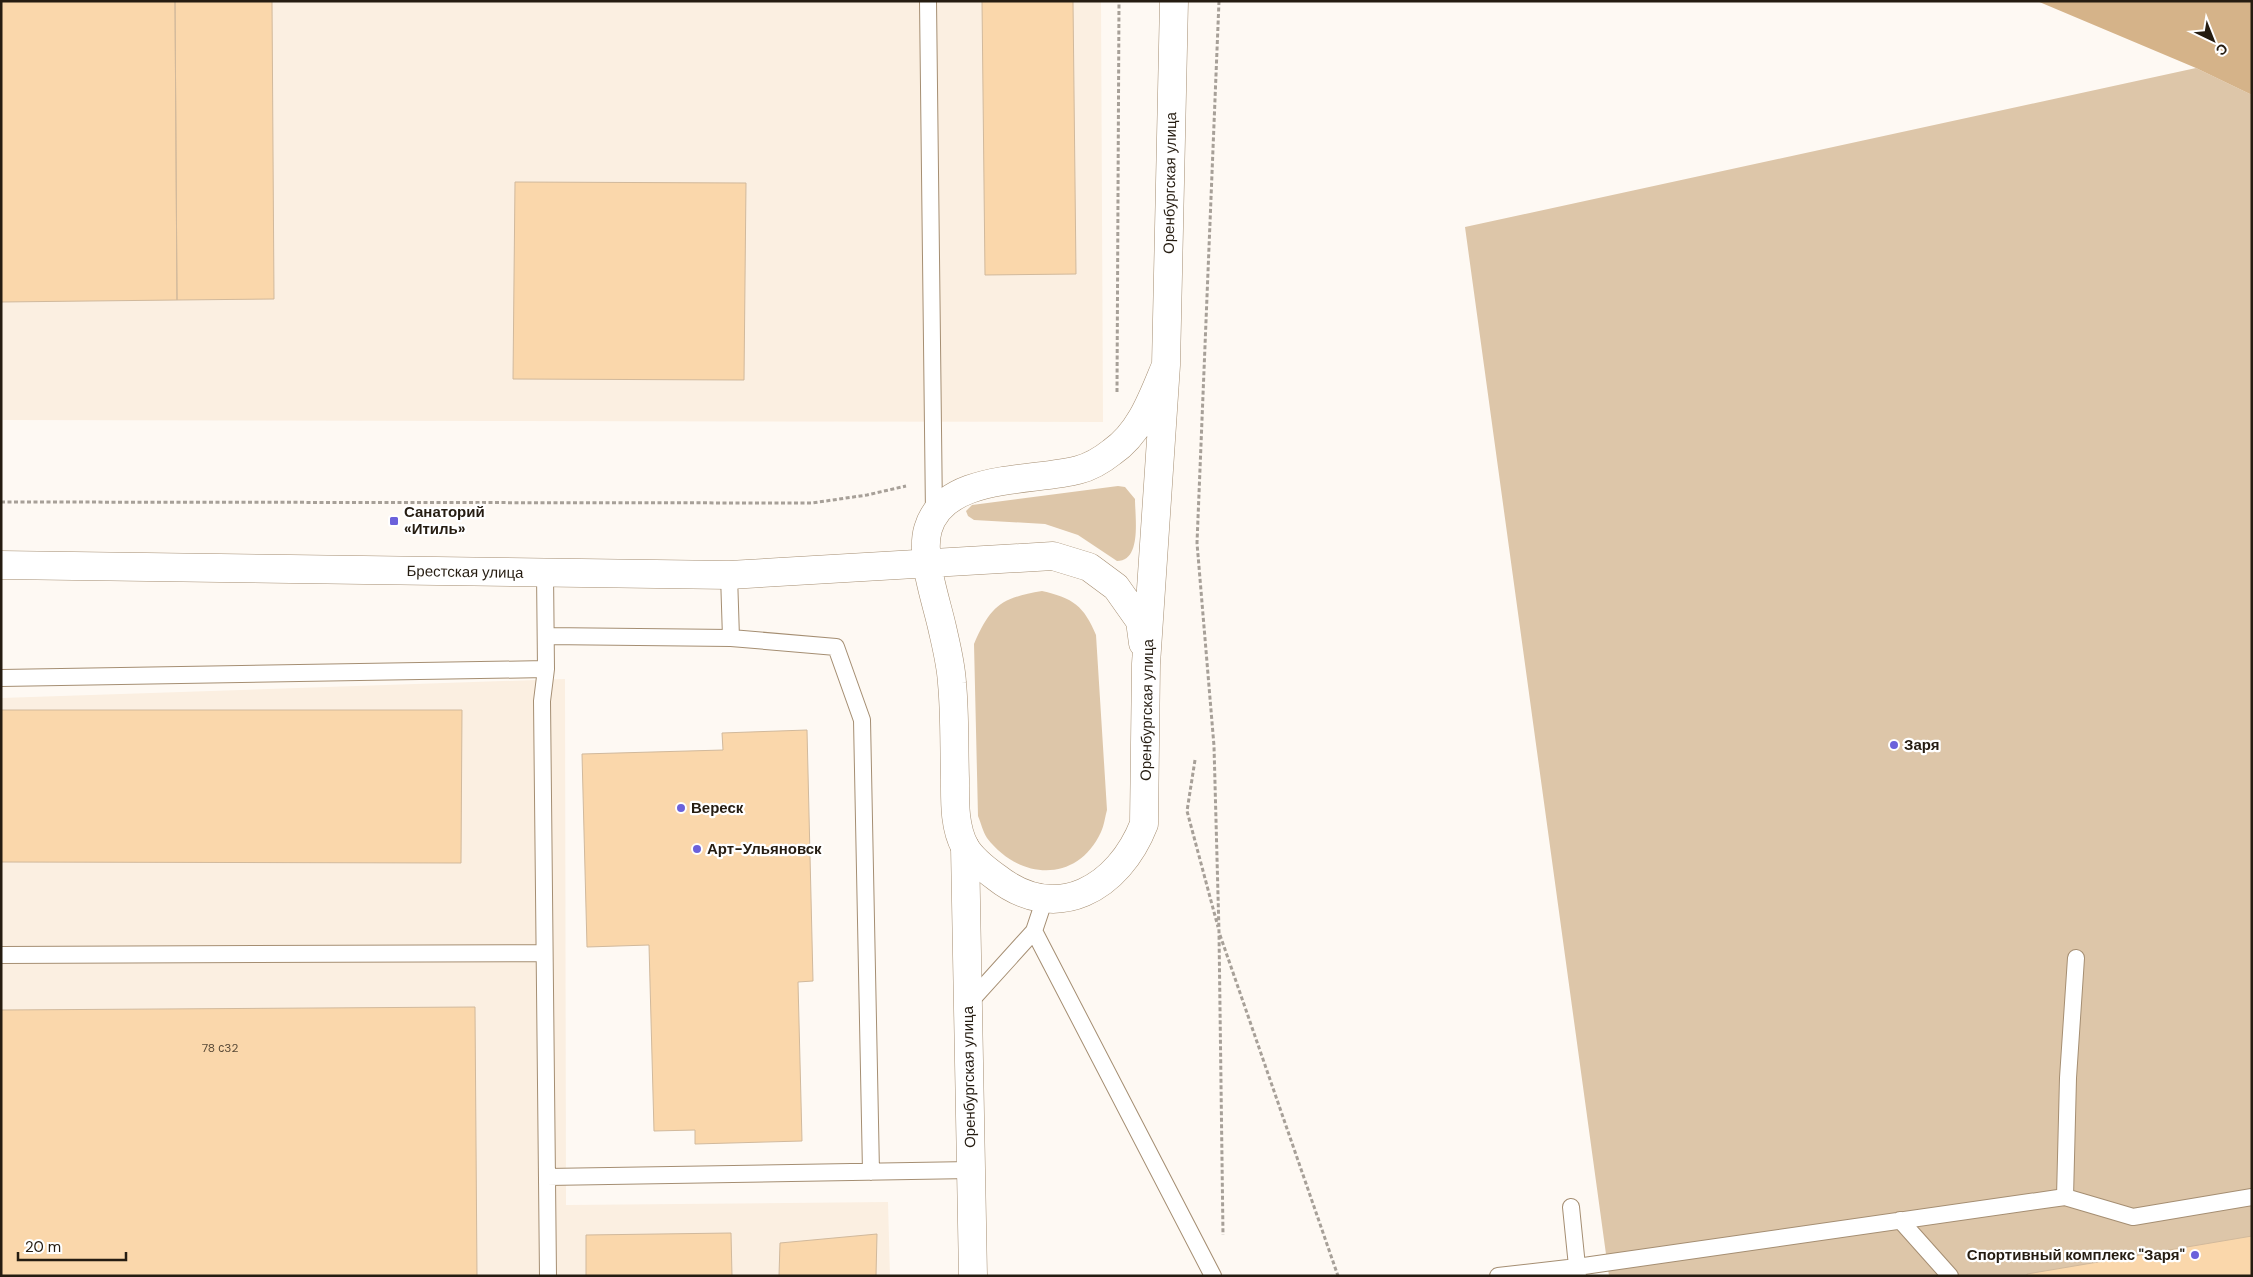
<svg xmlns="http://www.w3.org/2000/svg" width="2253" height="1277" font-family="'DM Sans',sans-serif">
  <rect width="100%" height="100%" fill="#fef9f3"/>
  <!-- built -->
  <path fill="#fbefe1" d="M 1,1 L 1101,1 L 1103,422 L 1,420 Z
    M 565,679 L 566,1205 L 888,1202 L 890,1276 L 1,1276 L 1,698 Z"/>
  <!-- green -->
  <path fill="#ddc6a9" d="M 2196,68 L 2252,95 L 2252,1276 L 1609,1276 L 1465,227 Z
    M 1118,486 L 1125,487 L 1135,499 C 1135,517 1142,561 1117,561 L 1078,535 L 1045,524 L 974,520 L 968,516 L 966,511 L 972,505 Z
    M 1042,591 C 1073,598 1084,606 1096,635 L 1107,810 C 1105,817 1104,826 1101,832 C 1077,884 1019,880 987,838 C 983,832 981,823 978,816 L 974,644 C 991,605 1001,598 1042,591 Z"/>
  <!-- forest -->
  <path fill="#d5b389" d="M 2037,1 L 2252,1 L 2252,95 L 2196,68 Z"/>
  <!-- building -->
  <path fill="#fad7ab" stroke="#d1b99c" d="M 1,1 L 175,1 L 177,300 L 1,302 Z
    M 175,1 L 272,1 L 274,299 L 177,300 Z
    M 982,1 L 1073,1 L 1076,274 L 985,275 Z
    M 515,182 L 746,183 L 744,380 L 513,379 Z
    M 1,710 L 462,710 L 461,863 L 1,862 Z
    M 807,730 L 813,981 L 798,982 L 802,1141 L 695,1144 L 695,1130 L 654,1131 L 649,945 L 587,947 L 582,754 L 723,750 L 722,733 Z
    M 475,1007 L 477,1276 L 1,1276 L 1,1010 Z
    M 731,1233 L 732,1276 L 586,1276 L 586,1235 Z
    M 877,1234 L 876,1276 L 779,1276 L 780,1243 Z
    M 2252,1236 L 2252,1276 L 2027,1276 L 2027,1274 Z"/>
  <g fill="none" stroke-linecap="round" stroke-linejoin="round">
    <!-- lane casing -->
    <g stroke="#a58e72" stroke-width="18">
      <path id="lane" d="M 928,1 L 934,514
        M 545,573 L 546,669 L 542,701 L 548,1276
        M 729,575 L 731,638 L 836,647 L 862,720 L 871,1172
        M 546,636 L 731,638
        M 1,678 L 546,669
        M 1034,931 L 1213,1276
        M 1,955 L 544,953
        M 968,1004 L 1034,931 L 1045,898
        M 547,1177 L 971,1170
        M 2065,1197 L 2133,1217 L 2252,1197
        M 1571,1207 L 1578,1276
        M 1900,1220 L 1950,1276
        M 1498,1276 L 1577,1267 L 2065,1197 L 2068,1078 L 2076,958"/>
    </g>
    <!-- street casing -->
    <g stroke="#a58e72" stroke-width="29">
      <path id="street" d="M 965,847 L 973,1276"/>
    </g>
    <!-- secondary casing -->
    <g stroke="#a58e72" stroke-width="29">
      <path id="secondary" d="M 1166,365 C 1153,396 1141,432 1112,452 C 1102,460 1090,467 1078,470 C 1033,482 944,473 928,529 C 920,556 936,600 942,627 C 946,645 951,664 952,683 C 955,714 954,747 955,779 C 955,801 954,827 965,847 C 972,859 985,869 996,877 C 1057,925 1119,888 1144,824 L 1146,664 L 1166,365 L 1174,1
        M 1,565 L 729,575 L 1053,556 L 1089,567 L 1116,587 L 1140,621 L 1143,643"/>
    </g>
    <!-- path -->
    <path stroke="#a7a098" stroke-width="3" stroke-dasharray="4 2.5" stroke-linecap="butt" d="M 1219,1 L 1197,543 L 1214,746 L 1219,932 L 1223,1235
      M 1117,392 L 1119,1
      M 1,502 L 812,503 L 867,495 L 906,486
      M 1195,760 L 1187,811 L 1218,927
      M 1220,935 L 1338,1276"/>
    <!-- lane -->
    <use href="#lane" stroke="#fff" stroke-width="16"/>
    <!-- street -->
    <use href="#street" stroke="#fff" stroke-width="28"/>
    <!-- secondary -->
    <use href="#secondary" stroke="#fff" stroke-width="28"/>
  </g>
  <!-- markers -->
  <g fill="#6b61db" stroke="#fff" stroke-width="2">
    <rect x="389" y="516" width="10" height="10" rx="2.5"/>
    <circle cx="1894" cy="745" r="5"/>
    <circle cx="681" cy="808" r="5"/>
    <circle cx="697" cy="849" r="5"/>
    <circle cx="2195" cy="1255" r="5"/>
  </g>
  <g text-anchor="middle" stroke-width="4.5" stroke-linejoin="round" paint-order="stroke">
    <!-- number labels -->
    <g font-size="12" fill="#5a4b38">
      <text x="220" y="1052">78 с32</text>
    </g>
    <!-- street labels -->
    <g font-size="15" fill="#251c11" stroke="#fff">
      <text transform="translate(1170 183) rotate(-89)" y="5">Оренбургская улица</text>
      <text transform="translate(465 572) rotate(1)" y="5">Брестская улица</text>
      <text transform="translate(1147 710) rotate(-89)" y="5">Оренбургская улица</text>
      <text transform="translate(969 1077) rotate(-91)" y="5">Оренбургская улица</text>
    </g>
    <!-- poi labels -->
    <g font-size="15" font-weight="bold" fill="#251c11" stroke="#fff" text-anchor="start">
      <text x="404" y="517">Санаторий<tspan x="404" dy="17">«Итиль»</tspan></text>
      <text x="1904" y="750">Заря</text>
      <text x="691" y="813">Вереск</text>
      <text x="707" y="854">Арт-Ульяновск</text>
      <text x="2185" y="1260" text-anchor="end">Спортивный комплекс "Заря"</text>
    </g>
  </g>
  <!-- border -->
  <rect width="2253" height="1277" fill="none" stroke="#251c11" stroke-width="5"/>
  <!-- north arrow -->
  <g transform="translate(2213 40) rotate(137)" stroke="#ffffff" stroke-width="4" paint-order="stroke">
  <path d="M0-4L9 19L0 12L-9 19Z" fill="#251c11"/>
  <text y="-8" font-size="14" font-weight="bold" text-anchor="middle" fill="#251c11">С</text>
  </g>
  <!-- scale -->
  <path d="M18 1252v8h108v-8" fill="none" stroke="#251c11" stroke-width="2.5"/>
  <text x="25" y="1252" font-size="15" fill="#251c11" stroke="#ffffff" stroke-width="4" paint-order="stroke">20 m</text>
</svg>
